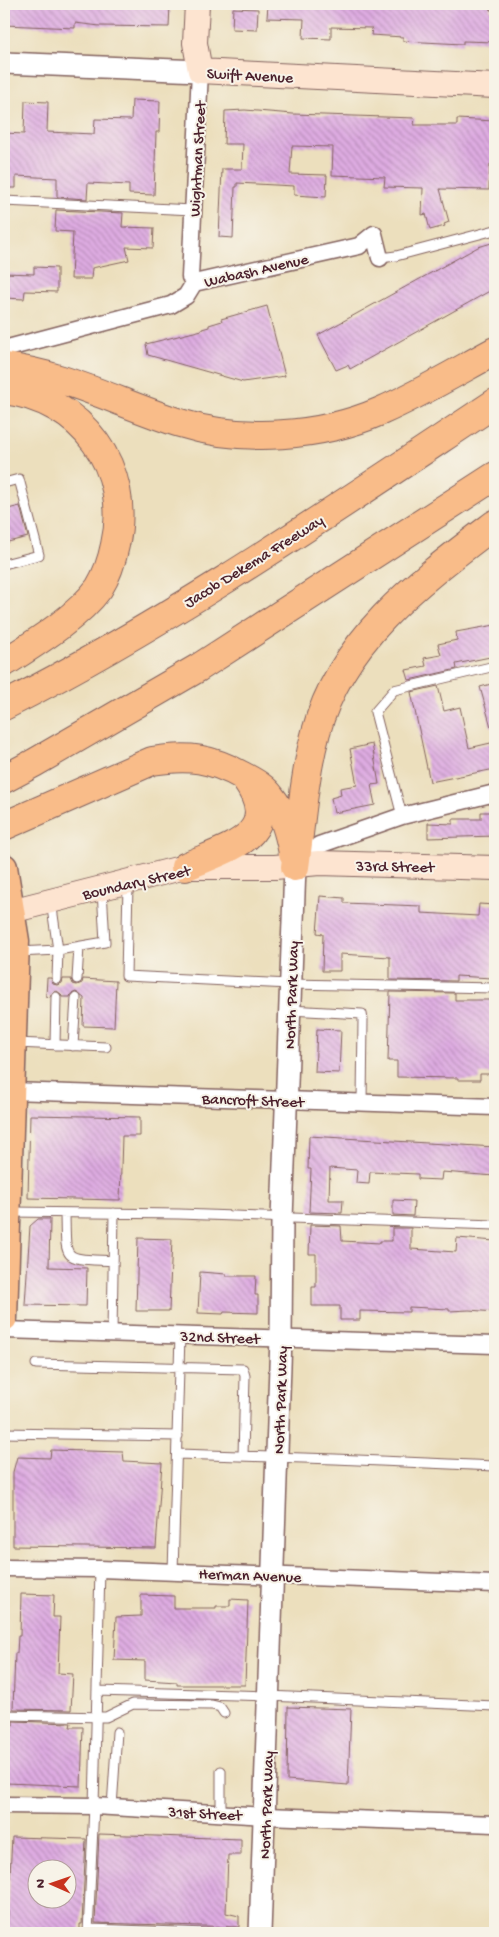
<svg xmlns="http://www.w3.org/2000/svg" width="499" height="1937" font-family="'Gochi Hand',sans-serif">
  <defs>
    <pattern id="building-back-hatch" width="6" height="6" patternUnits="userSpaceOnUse" patternTransform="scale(1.25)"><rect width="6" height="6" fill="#deace2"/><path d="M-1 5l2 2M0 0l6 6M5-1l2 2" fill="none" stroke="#b68bb7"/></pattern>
  </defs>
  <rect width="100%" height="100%" fill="#f7f3e8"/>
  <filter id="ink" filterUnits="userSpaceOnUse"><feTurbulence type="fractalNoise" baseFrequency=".02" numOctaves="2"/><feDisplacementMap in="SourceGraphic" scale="10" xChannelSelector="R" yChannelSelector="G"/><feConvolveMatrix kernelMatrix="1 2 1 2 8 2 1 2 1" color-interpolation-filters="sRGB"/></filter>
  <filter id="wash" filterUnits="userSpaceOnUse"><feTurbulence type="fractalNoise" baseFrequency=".0096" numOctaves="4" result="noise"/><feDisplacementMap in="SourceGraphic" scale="20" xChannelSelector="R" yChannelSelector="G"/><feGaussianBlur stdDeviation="1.12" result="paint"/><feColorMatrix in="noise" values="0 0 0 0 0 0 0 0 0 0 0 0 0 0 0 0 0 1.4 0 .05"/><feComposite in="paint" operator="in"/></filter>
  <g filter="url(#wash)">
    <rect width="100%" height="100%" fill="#ecdfbd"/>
    <g id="blocks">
      <!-- building -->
      <path fill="url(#building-back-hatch)" fill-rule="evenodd" d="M 4,4 L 170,5 L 169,27 L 100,26 L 75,23 L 75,28 L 4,25 Z
        M 268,4 L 491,4 L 490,10 L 495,10 L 495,42 L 463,41 L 463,44 L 403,41 L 403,37 L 371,35 L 372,28 L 331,27 L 331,39 L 303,38 L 304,19 L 267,18 Z
        M 233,8 L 258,9 L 257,30 L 232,29 Z
        M 132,100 L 160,101 L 159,132 L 156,132 L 154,195 L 129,194 L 129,185 L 88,183 L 87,199 L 57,197 L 57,178 L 16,176 L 16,188 L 4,188 L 4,133 L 24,134 L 25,101 L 48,102 L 47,132 L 94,134 L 95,119 L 131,120 Z
        M 245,110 L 293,114 L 415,118 L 414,125 L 457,125 L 457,119 L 495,121 L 495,164 L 490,164 L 489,190 L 440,189 L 449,222 L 444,224 L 445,226 L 430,230 L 426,214 L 422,215 L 423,188 L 384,187 L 385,177 L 332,175 L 333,147 L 292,146 L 290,174 L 327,175 L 326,197 L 294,195 L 294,186 L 237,183 L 237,187 L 235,187 L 233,238 L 219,237 L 222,169 L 242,169 L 243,144 L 224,144 L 225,111 Z
        M 56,210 L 123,213 L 122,227 L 154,228 L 153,248 L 126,247 L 129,260 L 92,268 L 91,279 L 71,279 L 73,232 L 55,231 Z
        M 495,242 L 495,288 L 350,369 L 348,365 L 336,370 L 318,335 L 478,247 Z
        M 34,267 L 57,268 L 57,292 L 25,291 L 24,299 L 4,298 L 4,273 L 34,274 Z
        M 267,306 L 285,376 L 243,382 L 148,355 L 146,344 L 202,330 L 202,329 L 209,327 L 209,325 L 222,321 L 221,319 Z
        M 20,506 L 28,537 L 4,543 L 4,510 Z
        M 495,625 L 495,656 L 456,664 L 457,669 L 409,680 L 406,670 L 426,666 L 424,658 L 441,655 L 438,644 L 457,640 L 456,632 Z
        M 495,683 L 495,726 L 491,727 L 480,687 Z
        M 438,686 L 444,711 L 460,707 L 469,748 L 495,742 L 495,769 L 430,782 L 411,692 Z
        M 372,744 L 379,784 L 371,785 L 375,805 L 334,813 L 331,798 L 341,795 L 340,788 L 357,785 L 350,749 Z
        M 481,812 L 495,812 L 495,836 L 428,838 L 428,823 L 453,824 L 453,819 L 481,819 Z
        M 320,896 L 344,898 L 344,903 L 421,906 L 421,913 L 478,916 L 479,904 L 495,905 L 492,978 L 456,976 L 456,981 L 390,980 L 390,957 L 340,954 L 340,971 L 322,971 L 323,934 L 317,933 Z
        M 47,978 L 51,978 L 53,984 L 57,985 L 62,983 L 63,979 L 71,979 L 73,984 L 77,985 L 82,983 L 83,979 L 116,981 L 114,1027 L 83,1026 L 84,998 L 76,992 L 71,994 L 70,997 L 62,997 L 61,994 L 57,991 L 53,992 L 50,997 L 46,996 Z
        M 390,992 L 455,993 L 455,1000 L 493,1000 L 493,1010 L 495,1010 L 495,1074 L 480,1074 L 480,1080 L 458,1080 L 458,1078 L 397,1077 L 397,1061 L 388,1061 Z
        M 317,1029 L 341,1030 L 339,1073 L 315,1072 Z
        M 30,1115 L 140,1117 L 140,1136 L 122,1136 L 120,1200 L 28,1198 Z
        M 309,1136 L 495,1147 L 495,1176 L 442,1172 L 441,1180 L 418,1179 L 418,1174 L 370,1172 L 369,1184 L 356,1183 L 357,1170 L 330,1168 L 329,1200 L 343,1200 L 342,1213 L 309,1212 L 311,1169 L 308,1169 Z
        M 393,1200 L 414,1201 L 413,1216 L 393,1215 Z
        M 38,1219 L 50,1219 L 49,1267 L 87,1268 L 86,1306 L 25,1305 L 30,1226 Z
        M 310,1225 L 341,1226 L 342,1241 L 380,1243 L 380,1241 L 392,1241 L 392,1228 L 411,1228 L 411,1249 L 456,1252 L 457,1238 L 495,1241 L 495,1312 L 469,1310 L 449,1311 L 449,1309 L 409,1307 L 409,1312 L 360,1311 L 360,1320 L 340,1320 L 340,1306 L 312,1306 L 312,1287 L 316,1287 L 316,1254 L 309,1254 Z
        M 138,1238 L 172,1239 L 169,1311 L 136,1311 Z
        M 200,1272 L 226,1274 L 226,1276 L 256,1276 L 255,1295 L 258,1295 L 258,1313 L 224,1312 L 223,1314 L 198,1313 Z
        M 51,1450 L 123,1452 L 124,1461 L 162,1463 L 156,1548 L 13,1546 L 13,1472 L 17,1457 L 50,1458 Z
        M 21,1594 L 54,1595 L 53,1617 L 60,1617 L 58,1673 L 73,1674 L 71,1710 L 13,1709 L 15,1653 L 17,1653 L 18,1636 L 20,1636 Z
        M 141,1595 L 174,1596 L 174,1608 L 216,1608 L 216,1606 L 230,1606 L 230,1599 L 248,1600 L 245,1685 L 177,1685 L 177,1682 L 145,1680 L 145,1661 L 114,1660 L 116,1617 L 141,1616 Z
        M 288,1707 L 351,1709 L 348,1785 L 287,1780 Z
        M 13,1721 L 71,1723 L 70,1727 L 83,1727 L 81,1786 L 6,1783 L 8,1725 L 13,1725 Z
        M 99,1834 L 241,1839 L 241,1855 L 228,1855 L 226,1913 L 239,1916 L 239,1927 L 95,1923 Z
        M 12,1837 L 86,1839 L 82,1924 L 80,1924 L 80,1933 L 7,1933 ZM 38,1870 L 68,1870 L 68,1900 L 38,1900 Z"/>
    </g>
  </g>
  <g filter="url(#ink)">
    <use href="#blocks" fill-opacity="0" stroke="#83625e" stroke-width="1"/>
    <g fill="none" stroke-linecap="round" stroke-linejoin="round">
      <!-- service casing -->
      <g stroke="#83625e" stroke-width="11">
        <path id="service" d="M 4,201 L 193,210
          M 380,258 L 396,256 L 495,230
          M 4,483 L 19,479 L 39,555 L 4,564
          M 402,816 L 375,712 L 394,690 L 495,666
          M 128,884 L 126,976 L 290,984 L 495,988
          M 51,901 L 58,950 L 105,942 L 102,890
          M 18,952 L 58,950 L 57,979
          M 77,979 L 79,947
          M 290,1010 L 362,1014 L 363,1020 L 362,1102
          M 16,1043 L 106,1047
          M 55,1045 L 56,997
          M 73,1046 L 76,998
          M 11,1212 L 179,1214 L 495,1225
          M 65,1213 C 66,1263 62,1258 113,1261
          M 112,1333 L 114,1213
          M 36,1364 L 243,1369 L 245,1376 L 243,1456
          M 4,1433 L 178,1436
          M 178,1454 L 335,1459 L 495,1466
          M 173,1572 L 180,1335
          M 97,1691 L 268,1696 L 495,1706
          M 4,1715 L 106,1717 L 133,1704 L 212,1705 L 220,1707 L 224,1713
          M 221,1771 L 221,1813
          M 112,1807 L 117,1732
          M 89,1929 L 207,1933
          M 88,1933 L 94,1806 L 100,1569"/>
      </g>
      <!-- minor casing -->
      <g stroke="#83625e" stroke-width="19">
        <path id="minor" d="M 194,283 L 190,277 L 200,71
          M 4,349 L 171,305 L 186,296 L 194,283 L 359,246 L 374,234 L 380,258
          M 297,865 L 319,845 L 402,816 L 495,793
          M 11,1091 L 495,1107
          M 4,1330 L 495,1345
          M 4,1568 L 100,1569 L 495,1584
          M 4,1805 L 94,1806 L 265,1816 L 495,1824"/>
      </g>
      <!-- tertiary casing -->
      <g stroke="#83625e" stroke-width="24">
        <path id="tertiary" d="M 4,63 L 200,71
          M 260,1933 L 281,1338 L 282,1219 L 295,867"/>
      </g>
      <!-- secondary casing -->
      <g stroke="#83625e" stroke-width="26">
        <path id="secondary" d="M 197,4 L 195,43 L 200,71 L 495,86
          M 11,911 L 185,867 L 275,867 L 319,863 L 495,868"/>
      </g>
      <!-- primary casing -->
      <g stroke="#83625e" stroke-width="29">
        <path id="primary" d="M 4,867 L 16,941 L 4,1318"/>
      </g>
      <!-- motorway casing -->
      <g stroke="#83625e" stroke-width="30">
        <path id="motorway" d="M 4,367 C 68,375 120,404 180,423 C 243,443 321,437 381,411 C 420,394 458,371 495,351
          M 4,390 C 81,399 133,468 115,545 C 112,560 107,575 99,588 C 77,618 35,643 4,663
          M 4,706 C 175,619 335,509 495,403
          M 4,779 L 34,763 L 198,668 L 495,476
          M 4,826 L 152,761 C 189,755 211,758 243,776 C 254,782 264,787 271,797 C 284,813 289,833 293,853
          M 185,867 C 227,848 285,836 246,780
          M 295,867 C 301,822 304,776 316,732 C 341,638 421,580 495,524"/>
      </g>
      <!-- service -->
      <use href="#service" stroke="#fff" stroke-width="9"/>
      <!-- minor -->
      <use href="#minor" stroke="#fff" stroke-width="16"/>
      <!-- tertiary -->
      <use href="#tertiary" stroke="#fff" stroke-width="21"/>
      <!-- secondary -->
      <use href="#secondary" stroke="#fde4d0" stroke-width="24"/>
      <!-- primary -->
      <use href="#primary" stroke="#f9bc89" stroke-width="26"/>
      <!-- motorway -->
      <use href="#motorway" stroke="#f9bc89" stroke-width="28"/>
    </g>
  </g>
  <g text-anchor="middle" stroke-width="4" stroke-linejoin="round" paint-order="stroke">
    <!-- street labels -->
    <g font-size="16" fill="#4a1f2b" stroke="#f7f3e8">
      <text transform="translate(250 74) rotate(3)" y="6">Swift Avenue</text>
      <text transform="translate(196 159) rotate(-87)" y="6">Wightman Street</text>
      <text transform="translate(256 269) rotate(-13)" y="6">Wabash Avenue</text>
      <text transform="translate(253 560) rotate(-32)" y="6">Jacob Dekema Freeway</text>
      <text transform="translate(395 865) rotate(1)" y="6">33rd Street</text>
      <text transform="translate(136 881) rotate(-13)" y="6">Boundary Street</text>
      <text transform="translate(290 995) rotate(-88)" y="6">North Park Way</text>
      <text transform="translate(253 1099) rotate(2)" y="6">Bancroft Street</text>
      <text transform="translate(220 1336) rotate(2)" y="6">32nd Street</text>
      <text transform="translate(279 1400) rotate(-88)" y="6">North Park Way</text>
      <text transform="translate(250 1574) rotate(2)" y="6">Herman Avenue</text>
      <text transform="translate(265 1805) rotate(-88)" y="6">North Park Way</text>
      <text transform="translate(205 1812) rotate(3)" y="6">31st Street</text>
    </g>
  </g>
  <!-- margin -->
  <rect width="499" height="1937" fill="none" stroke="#f7f3e8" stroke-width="20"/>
  <!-- north arrow -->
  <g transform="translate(52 1884) rotate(272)"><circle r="24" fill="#f7f3e8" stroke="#b29e9c"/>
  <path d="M0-4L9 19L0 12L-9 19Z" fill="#c8321e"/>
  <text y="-8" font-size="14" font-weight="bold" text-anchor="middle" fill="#4a1f2b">N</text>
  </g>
</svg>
